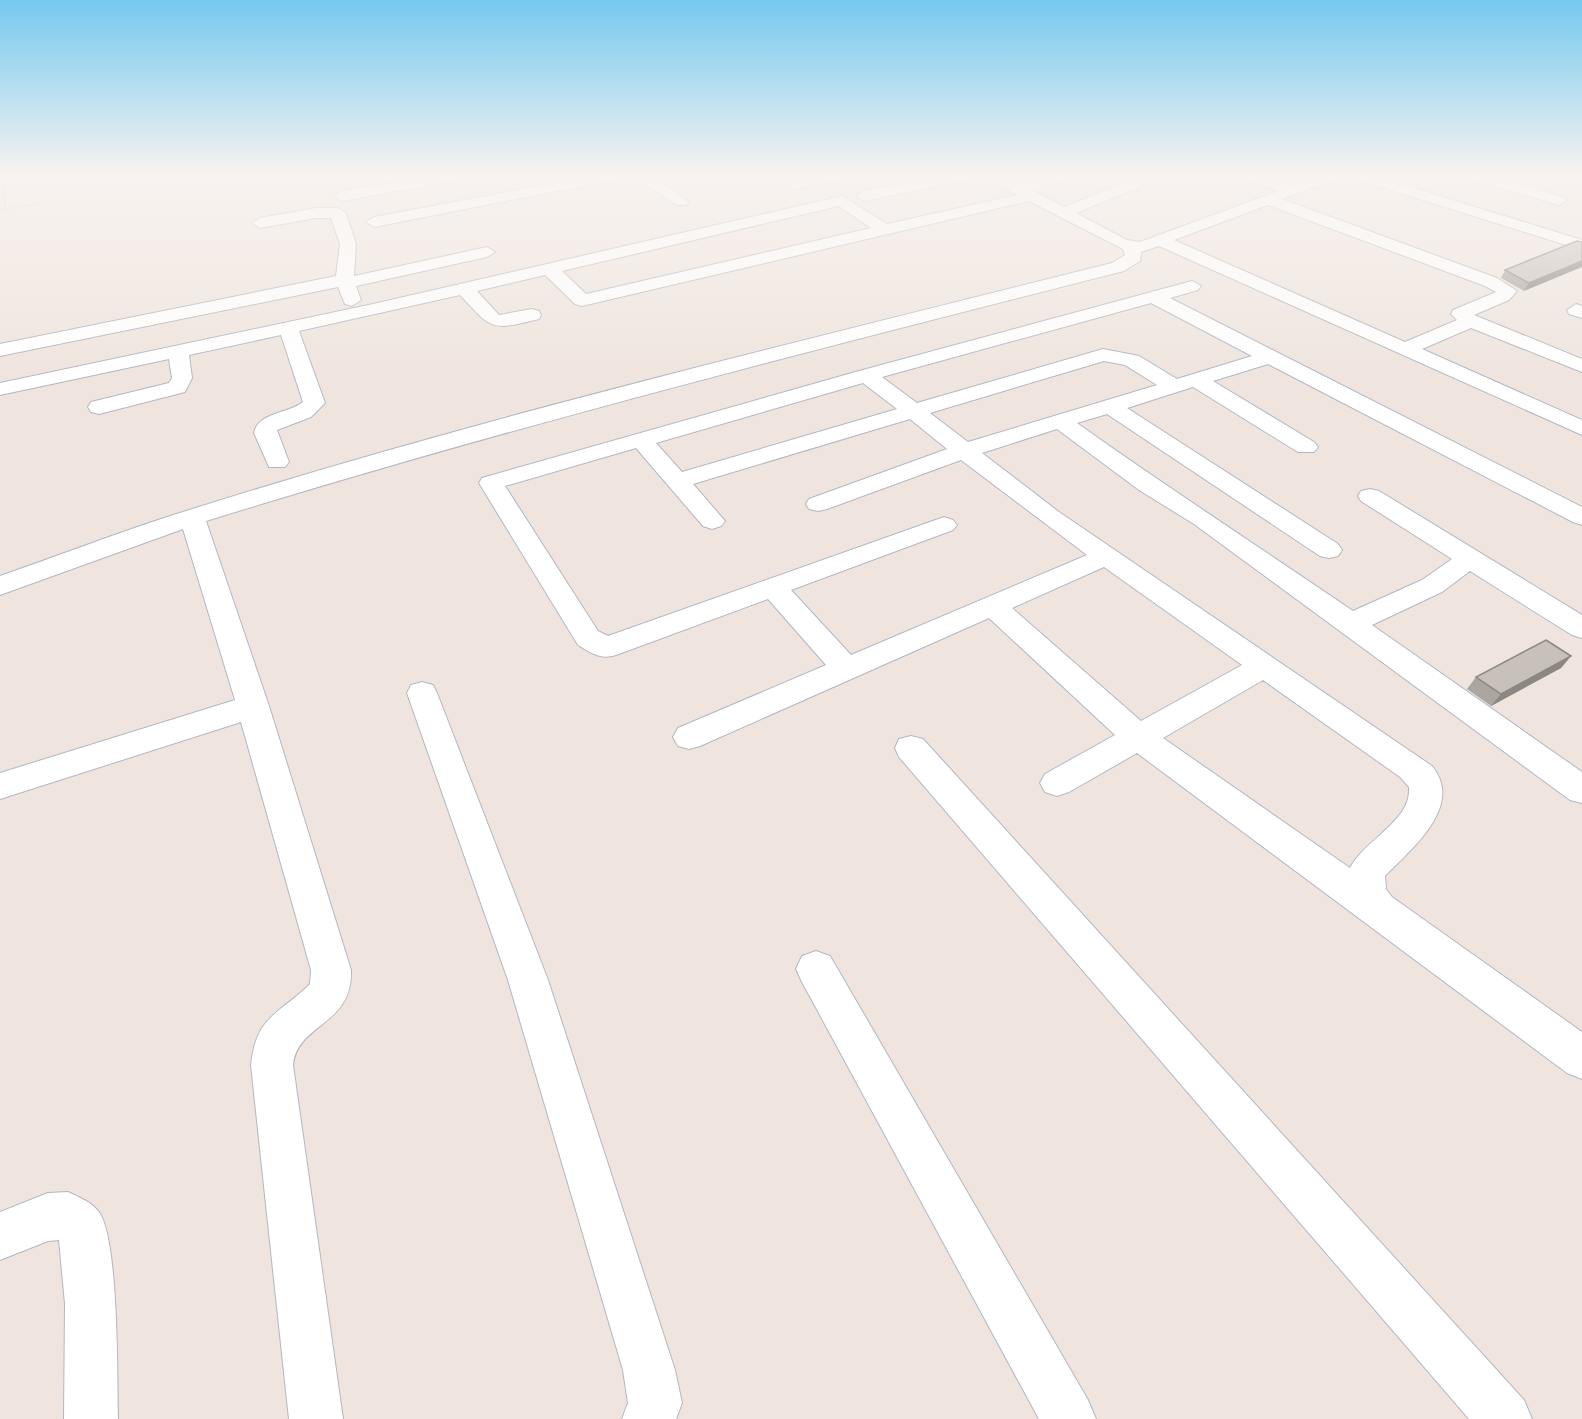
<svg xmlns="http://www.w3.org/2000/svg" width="1582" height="1419" font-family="'Fira Sans Condensed',sans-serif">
  <rect width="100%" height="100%" fill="#efe5de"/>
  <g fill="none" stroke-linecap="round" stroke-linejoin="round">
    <!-- minor casing -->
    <g stroke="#b2b7c1" stroke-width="2">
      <path id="minor" d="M 442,175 L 466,176 L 459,180 L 342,201 L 334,196 L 342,191 Z
        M 598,175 L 625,175 L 618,179 L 374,227 L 366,222 L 374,217 Z
        M 633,175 L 649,175 L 689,202 L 686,205 L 676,205 Z
        M 724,175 L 740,175 L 746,180 L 739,184 Z
        M 826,175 L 854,175 L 847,179 L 794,189 L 787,185 L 789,182 Z
        M 950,175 L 977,175 L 970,179 L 864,201 L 856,196 L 864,191 Z
        M 984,175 L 1001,175 L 1020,184 L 1049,175 L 1069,175 L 1067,178 L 1032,190 L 1064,207 L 1130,181 L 1140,181 L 1142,184 L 1140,187 L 1076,213 L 1127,240 L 1140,242 L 1278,191 L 1242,178 L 1240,175 L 1260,175 L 1292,185 L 1322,175 L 1341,175 L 1339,178 L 1282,199 L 1497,278 L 1517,291 L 1509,300 L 1474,315 L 1582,359 L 1582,372 L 1471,328 L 1422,349 L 1582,420 L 1582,435 L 1159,246 L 1141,252 L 1140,261 L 1124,271 C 817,349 509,427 206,521 L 269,706 L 351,970 C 353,1026 297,1023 293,1065 L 343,1419 L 289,1419 L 251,1065 C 256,1015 280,1014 310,984 L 311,970 L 241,722 L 0,799 L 0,773 L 235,700 L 183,529 L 0,595 L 0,576 C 55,557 109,536 164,518 C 476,418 795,343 1112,263 L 1125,255 L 1123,249 L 1029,201 L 582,306 L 575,304 L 545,275 L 477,291 L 499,315 L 532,309 L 539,311 L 541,315 L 539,319 C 490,331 493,330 460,295 L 299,331 L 325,403 L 311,417 L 277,430 L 289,462 L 285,467 L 269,467 L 254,433 C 258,412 288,414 303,402 L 281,335 L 189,355 L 192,378 L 185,392 L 99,414 L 91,412 L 88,407 L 91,402 L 169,383 L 172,378 L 169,359 L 0,395 L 0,383 L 373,304 L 842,196 L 887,224 L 1017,195 ZM 1268,205 L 1485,286 L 1496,292 L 1453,310 L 1451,314 L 1457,320 L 1405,342 L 1174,240 ZM 839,206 L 871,228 L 586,294 L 562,271 Z
        M 1351,175 L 1372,175 L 1582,240 L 1582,250 L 1353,178 Z
        M 1465,175 L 1486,175 L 1564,197 L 1567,200 L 1559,205 L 1467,178 Z
        M 316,208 L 338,208 L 346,213 L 356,244 L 354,276 L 487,247 L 495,252 L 487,257 L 356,286 L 361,300 L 352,306 L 345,304 L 338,287 L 0,356 L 0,344 L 336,276 L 340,244 L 331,218 L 316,218 L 260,228 L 252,223 L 260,218 Z
        M 1192,281 L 1201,286 L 1198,290 L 1170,298 L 1582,507 L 1582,525 L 1573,522 L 1268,364 L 1213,381 L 1314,442 L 1318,447 L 1314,452 L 1298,452 L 1193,387 L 1127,408 L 1338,544 L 1342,550 L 1338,556 L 1329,558 L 1320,556 L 1107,414 L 1077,423 C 1168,488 1261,548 1353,611 L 1422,580 L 1452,559 L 1361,501 L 1358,496 L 1361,491 L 1370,489 L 1379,491 L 1582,615 L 1582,638 L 1572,635 L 1470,571 L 1442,592 L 1372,625 L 1582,772 L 1582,803 L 1570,800 L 1194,524 L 1139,490 L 1057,429 L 982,453 L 1059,512 L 1432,766 C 1465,806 1411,849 1385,876 L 1386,889 L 1392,897 L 1582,1032 L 1582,1079 L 1567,1073 L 1137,753 L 1069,792 L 1057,796 L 1045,792 L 1040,783 L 1045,774 L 1115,735 L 989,618 L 700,746 L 689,749 L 678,746 L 673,737 L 678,728 L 826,665 L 768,599 L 616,655 C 601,660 591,653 578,645 L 479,483 L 482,478 L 859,371 ZM 1151,303 L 1252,356 L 1177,379 L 1139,356 L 1103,349 L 917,403 L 882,377 ZM 1104,361 L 1125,365 L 1157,385 L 968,442 L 930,413 ZM 863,383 L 897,409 L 682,472 L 656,443 ZM 910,419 L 947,449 L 809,499 L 806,504 L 809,509 L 818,511 L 827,509 L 961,460 L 1087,555 L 851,655 L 791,590 L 953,530 L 957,525 L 953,520 L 944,517 L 608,636 L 598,631 L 505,486 L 636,448 L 703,526 L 712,529 L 721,526 L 725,521 L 693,484 ZM 1104,567 L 1242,665 L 1141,721 L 1012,608 ZM 1263,680 L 1400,777 L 1409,787 C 1412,821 1364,840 1350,868 L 1163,738 Z
        M 1576,304 L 1582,306 L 1582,318 L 1569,314 L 1567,310 Z
        M 422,682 L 433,685 L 437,693 L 548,980 L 675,1370 L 682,1403 L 676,1419 L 622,1419 L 628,1403 L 623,1370 L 508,980 L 407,693 L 411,685 Z
        M 911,736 L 923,739 L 1524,1400 L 1532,1419 L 1469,1419 L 899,757 L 895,748 L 899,739 Z
        M 816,951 L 830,956 L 1088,1400 L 1096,1419 L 1039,1419 L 802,982 L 796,969 L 802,956 Z
        M 68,1192 C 79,1197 91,1202 99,1212 C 119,1240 117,1379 118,1419 L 64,1419 L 65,1304 L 59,1240 L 48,1241 L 0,1260 L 0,1212 L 48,1193 Z"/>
    </g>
    <!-- path -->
    <path stroke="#c8c8c8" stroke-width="2" stroke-dasharray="2 1.5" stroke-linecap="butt" d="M 0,184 L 4,183 L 5,209
      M 0,210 L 53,201"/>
    <!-- minor -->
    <use href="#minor" fill="#fff" fill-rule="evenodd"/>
  </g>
  <!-- wall -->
  <path fill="#aca6a0" d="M 1577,241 L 1524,291 L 1501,278 L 1505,270 Z
    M 1571,656 L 1561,668 L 1491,706 L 1467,689 L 1476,677 Z"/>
  <!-- shaded-wall -->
  <path fill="#8c8782" d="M 1582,261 L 1582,267 L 1524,291 L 1529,283 Z
    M 1571,656 L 1561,668 L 1491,706 L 1501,694 Z"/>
  <!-- building -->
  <path fill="#c8c1ba" stroke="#8c8782" stroke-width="1.5" d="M 1577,241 L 1582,242 L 1582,261 L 1529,283 L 1505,270 Z
    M 1546,640 L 1571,656 L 1501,694 L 1476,677 Z"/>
  <!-- sky -->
  <linearGradient id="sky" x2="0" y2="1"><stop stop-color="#75c9ef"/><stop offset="0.47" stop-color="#f8f3f0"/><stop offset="1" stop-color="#f8f3f0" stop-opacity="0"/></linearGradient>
  <rect width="1582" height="373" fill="url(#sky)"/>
</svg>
